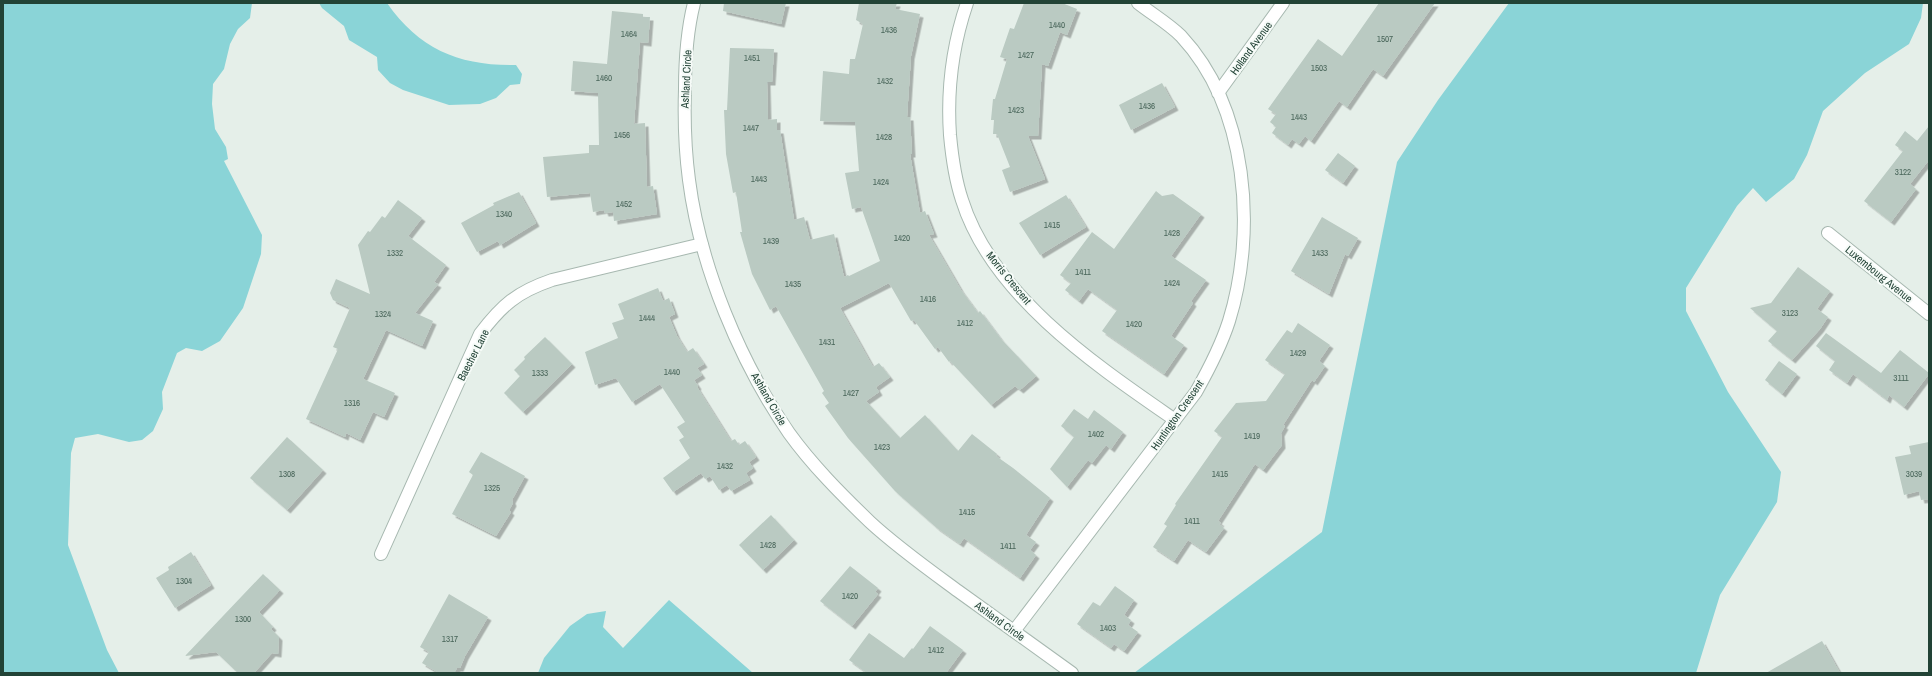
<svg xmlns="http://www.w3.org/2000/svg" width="1932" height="676" font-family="'Archivo Narrow',sans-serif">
  <defs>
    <filter id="shadow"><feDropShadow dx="3.5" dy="3.5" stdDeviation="0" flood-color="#0004"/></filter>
  </defs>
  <rect width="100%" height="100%" fill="#e5efe9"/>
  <!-- water -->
  <path fill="#8ad4d7" d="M 3,3 L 252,3 L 250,18 L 238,29 L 230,44 L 224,69 L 213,84 L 212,104 L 215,129 L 226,147 L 228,159 L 224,161 L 262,235 L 261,254 L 243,308 L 220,341 L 202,351 L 186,348 L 177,353 L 162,392 L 163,409 L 153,431 L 142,440 L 129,442 L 98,434 L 75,438 L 71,453 L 68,545 L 107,650 L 119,673 L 3,673 Z
    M 319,3 L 387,3 C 420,50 460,66 516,65 L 522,74 L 520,84 L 510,85 L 496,98 L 480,104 L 449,105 L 403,90 L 390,83 L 378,70 L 377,57 L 349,40 L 344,26 L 322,8 Z
    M 1509,3 L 1923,3 L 1921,18 L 1909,44 L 1865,73 L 1823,111 L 1807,155 L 1794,179 L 1766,202 L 1753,188 L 1737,206 L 1686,288 L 1686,311 L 1728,392 L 1781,472 L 1777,502 L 1720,595 L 1696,673 L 1134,673 L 1322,532 L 1397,162 L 1438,100 Z
    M 669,600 L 753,673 L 538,673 L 544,658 L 570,626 L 587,614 L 606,611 L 603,627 L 623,648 Z"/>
  <!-- building -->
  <path fill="#bacac2" filter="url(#shadow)" d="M 724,3 L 786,3 L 781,24 L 723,11 Z
    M 859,3 L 897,3 L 895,9 L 920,14 L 911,56 L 907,117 L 910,117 L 912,154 L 910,154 L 920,213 L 925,211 L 934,234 L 929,235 L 961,290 L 978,313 L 980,311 L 1001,339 L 1036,376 L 1020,390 L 1015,386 L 991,405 L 950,361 L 949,362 L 938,347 L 935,349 L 914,320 L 911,321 L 889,283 L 840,308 L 873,367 L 879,363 L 890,377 L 876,387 L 879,392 L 866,401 L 900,438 L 925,415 L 958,451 L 972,434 L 997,454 L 996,456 L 1013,468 L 1050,498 L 1026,535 L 1036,542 L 1030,550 L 1036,555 L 1020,578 L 964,538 L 960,544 L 937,528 L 895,491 L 848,438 L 825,406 L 829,403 L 822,393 L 824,391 L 776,306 L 770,310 L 752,274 L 740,232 L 742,232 L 736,192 L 733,193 L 726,154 L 724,110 L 727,110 L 730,48 L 774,49 L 772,82 L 767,82 L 768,120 L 777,119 L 777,130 L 780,130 L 794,220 L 804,217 L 810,240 L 834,234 L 844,277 L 848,275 L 849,276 L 880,261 L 861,207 L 852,209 L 845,173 L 859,171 L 855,122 L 820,121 L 823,71 L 849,74 L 850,59 L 855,59 L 863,24 L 856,20 Z
    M 1024,3 L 1062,3 L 1077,9 L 1067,35 L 1060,32 L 1048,66 L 1042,64 L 1038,136 L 1028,136 L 1045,179 L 1010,192 L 1002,170 L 1010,167 L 997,134 L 993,134 L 994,120 L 991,120 L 993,99 L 995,99 L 1007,59 L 1000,57 L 1010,28 L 1014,29 Z
    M 1379,3 L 1435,3 L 1383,76 L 1373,69 L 1347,107 L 1339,101 L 1311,141 L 1305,136 L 1299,144 L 1292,139 L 1288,145 L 1272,133 L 1276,127 L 1270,122 L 1276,114 L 1268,109 L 1318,39 L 1342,56 Z
    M 612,11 L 643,14 L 643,17 L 650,17 L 648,43 L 640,42 L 634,124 L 645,123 L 647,187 L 653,186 L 657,214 L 614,221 L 613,212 L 605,213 L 604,210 L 593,212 L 590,193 L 547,197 L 543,157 L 589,153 L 589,145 L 599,145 L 598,93 L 571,91 L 573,61 L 607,64 Z
    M 1162,83 L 1175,107 L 1131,130 L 1119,105 Z
    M 1929,126 L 1929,160 L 1910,184 L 1916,189 L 1891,222 L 1864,201 L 1903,151 L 1895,145 L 1905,131 L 1917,141 Z
    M 1338,153 L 1355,166 L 1343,183 L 1325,170 Z
    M 1156,191 L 1162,196 L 1173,194 L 1201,214 L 1171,256 L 1206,280 L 1191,301 L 1193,303 L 1171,336 L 1184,345 L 1164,374 L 1102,331 L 1117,310 L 1088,289 L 1079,301 L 1065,290 L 1071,283 L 1060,275 L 1092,232 L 1114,249 Z
    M 519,192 L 536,223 L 500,245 L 498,241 L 477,252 L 461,223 L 494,205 L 493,203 Z
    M 1066,195 L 1086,227 L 1040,255 L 1019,223 Z
    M 398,200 L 422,218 L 408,236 L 446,265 L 434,282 L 438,284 L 415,313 L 433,321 L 422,346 L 386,330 L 363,379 L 395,393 L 384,417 L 373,412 L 360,440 L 346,433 L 345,437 L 306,419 L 338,349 L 333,347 L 350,308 L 333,300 L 330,293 L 336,279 L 370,294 L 358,245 L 368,231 L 370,232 L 382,216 L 385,218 Z
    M 1322,217 L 1358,238 L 1348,256 L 1345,254 L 1329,294 L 1291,271 Z
    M 1798,267 L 1830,291 L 1817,309 L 1828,317 L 1820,329 L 1792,360 L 1768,341 L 1777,331 L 1750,308 L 1771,303 Z
    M 658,288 L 663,301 L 669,298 L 675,314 L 669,317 L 677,336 L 687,352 L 693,348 L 704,364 L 697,368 L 702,375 L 694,380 L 698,386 L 697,387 L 731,441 L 735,439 L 739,445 L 745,441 L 756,457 L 749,462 L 753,468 L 746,473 L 750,480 L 731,491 L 727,485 L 719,490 L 710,476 L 705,479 L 701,473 L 673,492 L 663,478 L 690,458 L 679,440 L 684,437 L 677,427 L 685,422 L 660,384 L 632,402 L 616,378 L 595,385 L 585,352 L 618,338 L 612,323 L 624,319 L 618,304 Z
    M 1298,323 L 1330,345 L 1319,361 L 1325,366 L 1314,382 L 1312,380 L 1283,425 L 1285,426 L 1281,433 L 1282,445 L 1263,470 L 1255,464 L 1218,521 L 1221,523 L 1219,524 L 1224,528 L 1206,552 L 1188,540 L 1174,561 L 1153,547 L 1167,526 L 1164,524 L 1176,505 L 1175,504 L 1222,437 L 1214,431 L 1236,403 L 1266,401 L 1285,374 L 1265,360 L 1287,330 L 1292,333 Z
    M 1826,333 L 1881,373 L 1900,350 L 1929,373 L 1929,374 L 1904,407 L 1889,395 L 1887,400 L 1853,374 L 1847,383 L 1829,370 L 1835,361 L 1816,346 Z
    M 545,337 L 572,364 L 523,412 L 504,393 L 520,376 L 514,370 L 525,359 L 524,357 Z
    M 1779,361 L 1797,374 L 1782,394 L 1765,380 Z
    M 1074,409 L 1088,419 L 1094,410 L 1123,432 L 1111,449 L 1106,445 L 1092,463 L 1088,460 L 1067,487 L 1050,469 L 1074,437 L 1061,426 Z
    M 287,437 L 323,470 L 287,510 L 250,478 Z
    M 1929,442 L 1929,499 L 1921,500 L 1919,491 L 1904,495 L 1895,457 L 1911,454 L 1909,446 Z
    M 481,452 L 525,476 L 512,500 L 513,503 L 509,510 L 511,512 L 496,536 L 452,514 L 473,475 L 469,472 Z
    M 771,515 L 794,540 L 763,570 L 739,545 Z
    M 191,552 L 211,585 L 175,608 L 156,578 L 169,570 L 168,567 Z
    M 850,566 L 878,588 L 875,592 L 878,594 L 852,626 L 820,601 Z
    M 263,574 L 280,590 L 259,612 L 273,627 L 271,629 L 279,637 L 278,654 L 272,653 L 254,673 L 238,673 L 216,652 L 185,656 Z
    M 1115,586 L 1134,600 L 1124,615 L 1131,620 L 1128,625 L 1138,632 L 1124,651 L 1114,644 L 1111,648 L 1077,624 L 1093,602 L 1100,606 Z
    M 449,594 L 488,617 L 465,656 L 460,668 L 457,668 L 454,673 L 439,673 L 422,663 L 429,652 L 420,647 Z
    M 930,626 L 963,650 L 946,673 L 867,673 L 849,660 L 869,633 L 904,658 L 912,648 L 913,649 Z
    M 1822,641 L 1840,673 L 1766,673 Z"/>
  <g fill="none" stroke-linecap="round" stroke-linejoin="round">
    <!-- minor casing -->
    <g stroke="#a7b8b0" stroke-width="14">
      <path id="minor" d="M 694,3 C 687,31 685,61 685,89 C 684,120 685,150 689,180 C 700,266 740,362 789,433 C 812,465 841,494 870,522 C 897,547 928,569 958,591 C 996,618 1034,646 1072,673
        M 967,3 C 953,44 947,91 950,135 C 952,157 955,179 962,200 C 992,296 1097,366 1175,420
        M 1218,93 L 1283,3
        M 1828,233 L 1929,314
        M 381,554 L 480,334 C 502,305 517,292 552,280 L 702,244
        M 1014,631 L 1196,392 C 1209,369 1221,346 1229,321 C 1257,231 1248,108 1181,36 C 1169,24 1152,14 1138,3"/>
    </g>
    <!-- minor -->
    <use href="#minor" stroke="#fff" stroke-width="12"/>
  </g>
  <g text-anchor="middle" stroke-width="4" stroke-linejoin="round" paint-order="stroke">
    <!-- number labels -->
    <g font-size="9" fill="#486559">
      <text x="1057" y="28">1440</text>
      <text x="889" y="33">1436</text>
      <text x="629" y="37">1464</text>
      <text x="1385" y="42">1507</text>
      <text x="1026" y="58">1427</text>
      <text x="752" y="61">1451</text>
      <text x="1319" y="71">1503</text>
      <text x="604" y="81">1460</text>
      <text x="885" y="84">1432</text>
      <text x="1147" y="109">1436</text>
      <text x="1016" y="113">1423</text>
      <text x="1299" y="120">1443</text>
      <text x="751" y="131">1447</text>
      <text x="622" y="138">1456</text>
      <text x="884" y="140">1428</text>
      <text x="1903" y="175">3122</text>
      <text x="759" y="182">1443</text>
      <text x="881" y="185">1424</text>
      <text x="624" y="207">1452</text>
      <text x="504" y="217">1340</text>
      <text x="1052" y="228">1415</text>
      <text x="1172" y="236">1428</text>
      <text x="902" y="241">1420</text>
      <text x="771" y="244">1439</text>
      <text x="395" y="256">1332</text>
      <text x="1320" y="256">1433</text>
      <text x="1083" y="275">1411</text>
      <text x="1172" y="286">1424</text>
      <text x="793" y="287">1435</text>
      <text x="928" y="302">1416</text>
      <text x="1790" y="316">3123</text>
      <text x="383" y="317">1324</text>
      <text x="647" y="321">1444</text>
      <text x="965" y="326">1412</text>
      <text x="1134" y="327">1420</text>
      <text x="827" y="345">1431</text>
      <text x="1298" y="356">1429</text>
      <text x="672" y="375">1440</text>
      <text x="540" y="376">1333</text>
      <text x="1901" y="381">3111</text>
      <text x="851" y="396">1427</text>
      <text x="352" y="406">1316</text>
      <text x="1096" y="437">1402</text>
      <text x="1252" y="439">1419</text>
      <text x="882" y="450">1423</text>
      <text x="725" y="469">1432</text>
      <text x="287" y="477">1308</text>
      <text x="1220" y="477">1415</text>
      <text x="1914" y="477">3039</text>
      <text x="492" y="491">1325</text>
      <text x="967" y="515">1415</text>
      <text x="1192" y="524">1411</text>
      <text x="768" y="548">1428</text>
      <text x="1008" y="549">1411</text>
      <text x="184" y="584">1304</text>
      <text x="850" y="599">1420</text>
      <text x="243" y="622">1300</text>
      <text x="1108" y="631">1403</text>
      <text x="450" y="642">1317</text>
      <text x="936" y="653">1412</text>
    </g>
    <!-- street labels -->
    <g font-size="11" fill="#224336" stroke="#f6fbf8">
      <text transform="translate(1251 48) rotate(-54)" y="4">Holland Avenue</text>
      <text transform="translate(686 79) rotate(-87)" y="4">Ashland Circle</text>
      <text transform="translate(1879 274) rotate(39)" y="4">Luxembourg Avenue</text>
      <text transform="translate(1009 278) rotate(51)" y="4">Morris Crescent</text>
      <text transform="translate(473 355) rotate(-63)" y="4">Baecher Lane</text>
      <text transform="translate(769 399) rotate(60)" y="4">Ashland Circle</text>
      <text transform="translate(1177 415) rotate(-55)" y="4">Huntington Crescent</text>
      <text transform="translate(1000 621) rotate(36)" y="4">Ashland Circle</text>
    </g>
  </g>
  <!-- border -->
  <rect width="1932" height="676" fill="none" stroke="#224336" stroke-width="8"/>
</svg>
